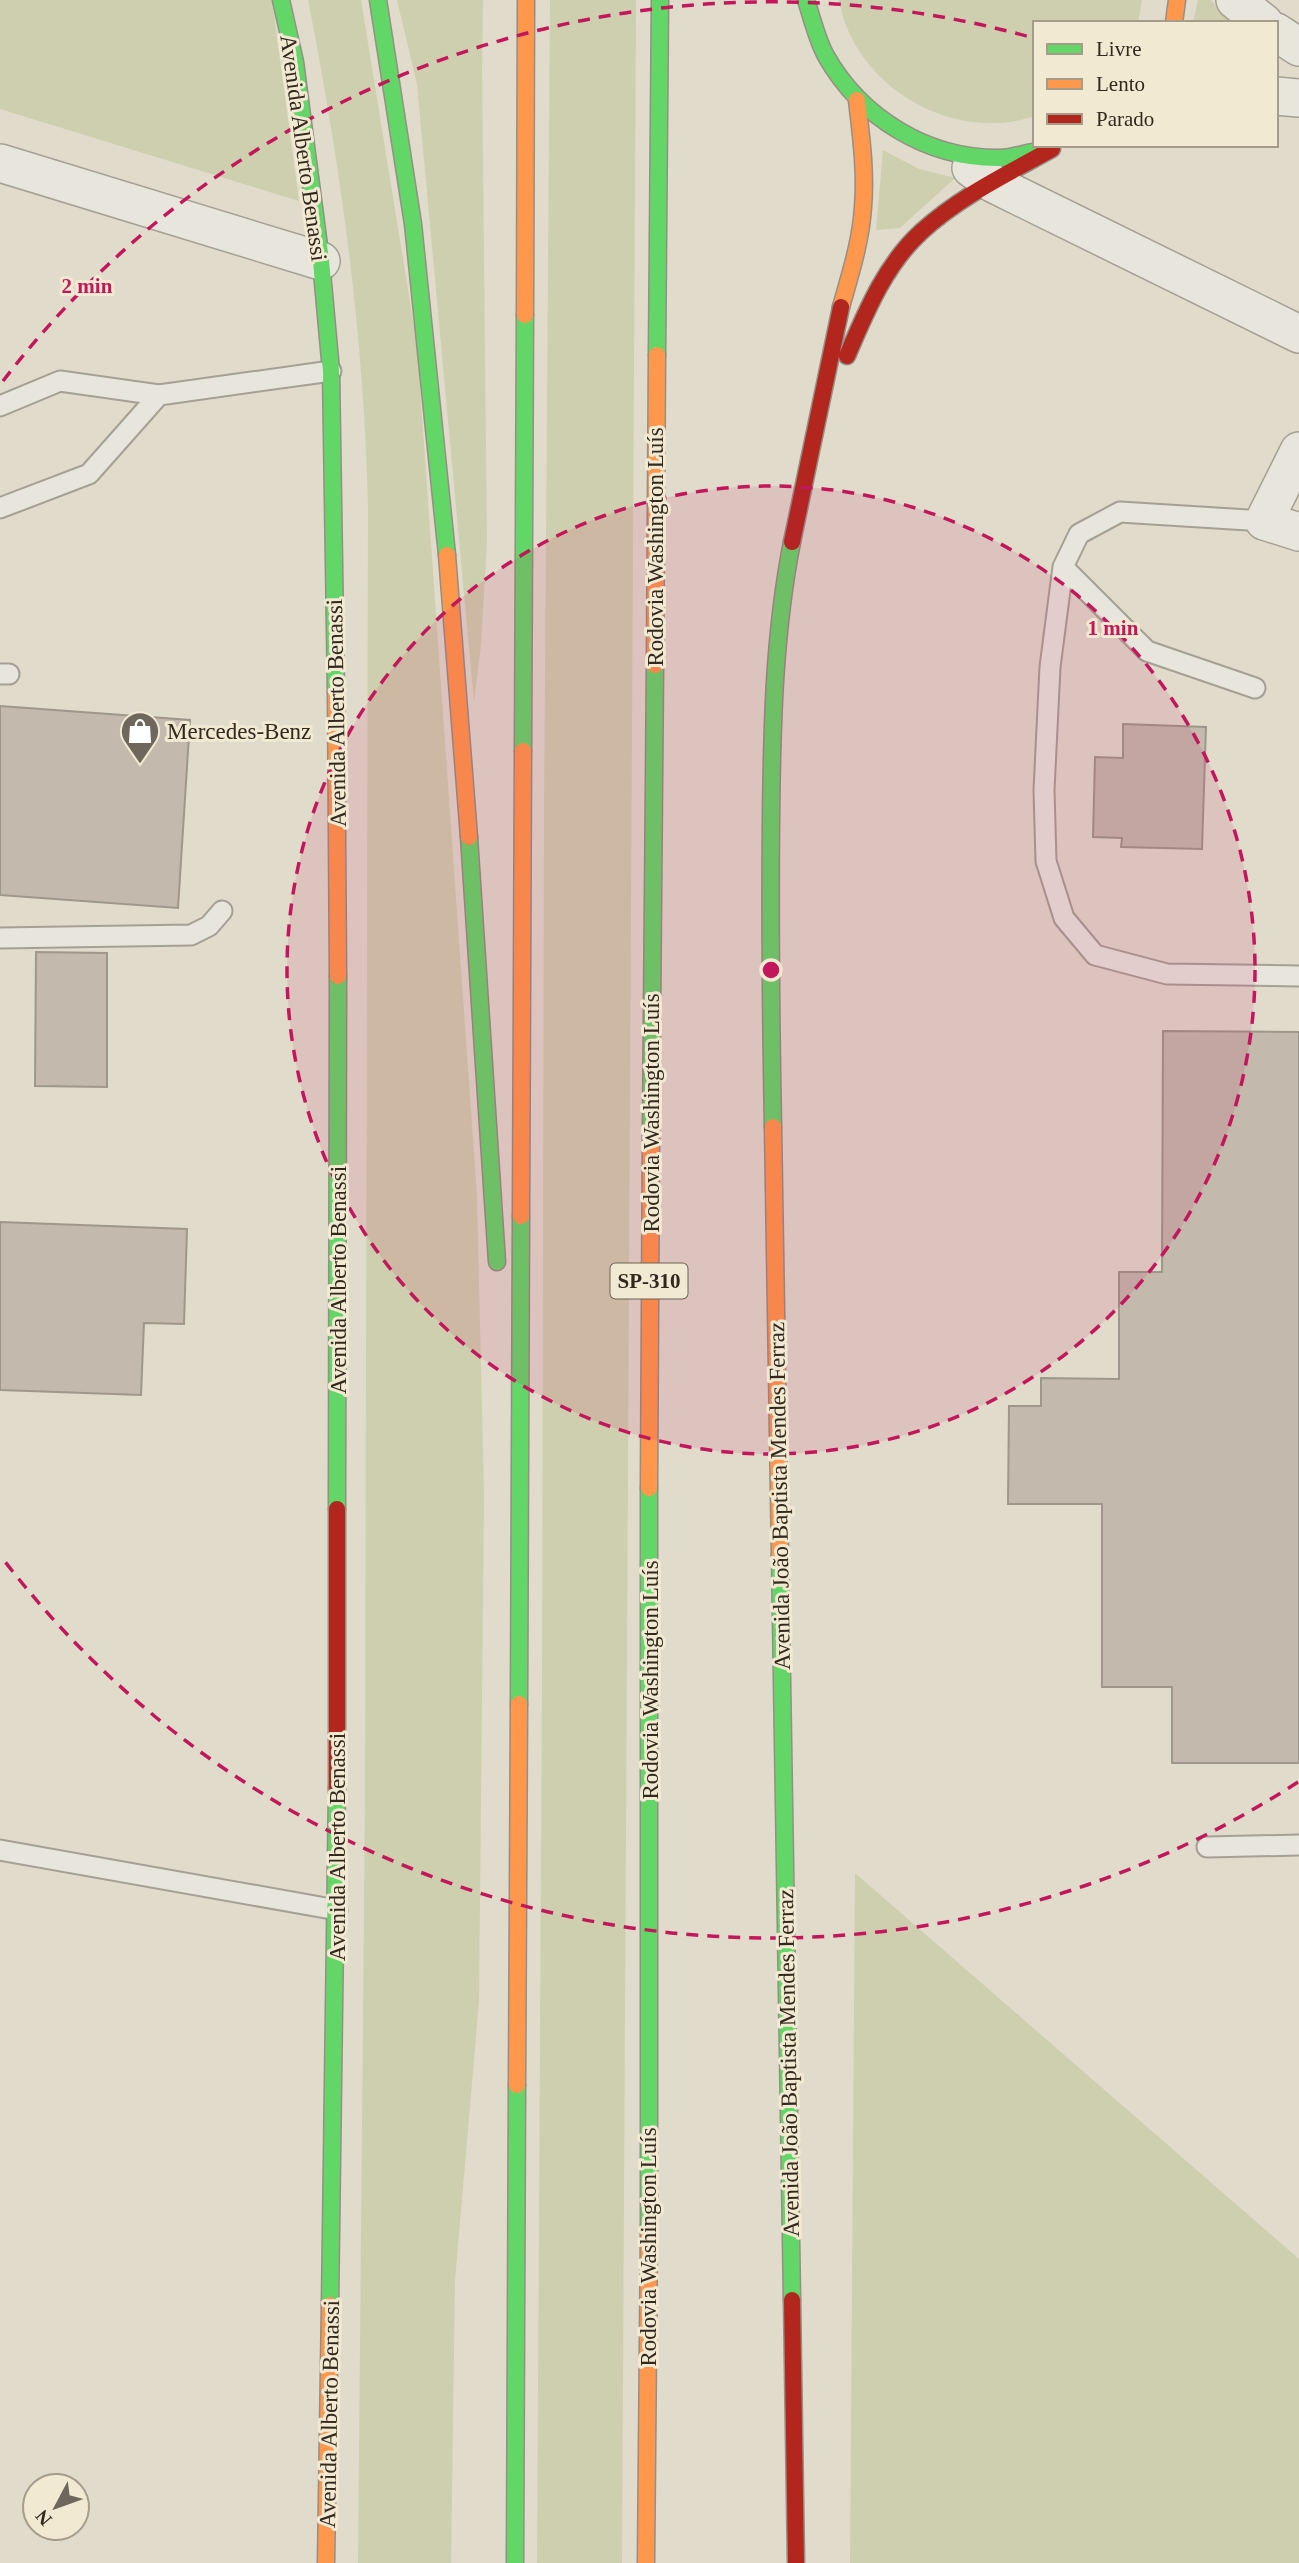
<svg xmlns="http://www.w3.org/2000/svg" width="1299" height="2563" font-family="'Times New Roman',serif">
  <rect width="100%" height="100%" fill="#e0dbcb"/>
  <!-- green -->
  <path fill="#cecfaf" d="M 0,0 L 272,0 L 299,201 L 0,109 Z
    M 308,0 L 361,0 L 417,345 L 477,1196 L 484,1495 L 479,2002 L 455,2280 L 451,2563 L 358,2563 L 365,1800 L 368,506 C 364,336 341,167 308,0 Z
    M 397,0 L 483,0 L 482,71 L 487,542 L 481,645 L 474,702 L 417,84 Z
    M 550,0 L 636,0 L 622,2563 L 537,2563 L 542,1691 L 544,809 Z
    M 839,0 L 1142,0 L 1138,23 L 1035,23 L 1035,116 C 952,144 854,86 839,0 Z
    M 1198,0 L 1211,0 L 1232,23 L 1193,23 Z
    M 883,150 L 919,169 L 955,178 L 900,228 L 876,230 Z
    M 855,1873 L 1299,2259 L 1299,2563 L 850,2563 Z"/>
  <!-- building -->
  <path fill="#c3b9ac" stroke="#9f978b" stroke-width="2" d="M 0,706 L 190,720 L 178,908 L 0,895 Z
    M 1123,724 L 1206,727 L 1202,849 L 1121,847 L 1122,838 L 1093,837 L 1095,757 L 1123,758 Z
    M 36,952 L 107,953 L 107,1087 L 35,1086 Z
    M 1163,1031 L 1299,1032 L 1299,1763 L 1172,1763 L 1172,1687 L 1102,1687 L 1102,1504 L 1008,1504 L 1009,1406 L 1041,1406 L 1041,1378 L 1119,1379 L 1119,1272 L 1162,1272 Z
    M 0,1222 L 187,1229 L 184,1324 L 144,1323 L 141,1395 L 0,1390 Z"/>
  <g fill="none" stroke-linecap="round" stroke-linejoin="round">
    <!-- lane casing -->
    <g stroke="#a5a094" stroke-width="23">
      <path id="lane" d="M 0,406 L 60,381 L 159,395 L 331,371
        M 0,508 L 89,474 L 159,395
        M 1264,521 L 1120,512 L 1079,534 L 1063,567 L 1050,667 L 1044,790 L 1046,861 L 1064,918 L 1095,955 L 1167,974 L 1299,976
        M 1063,567 L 1147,651 L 1255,688
        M 0,674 L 9,674
        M 0,938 L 191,935 L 209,926 L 222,911
        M 1207,1847 L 1299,1845
        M 0,1850 L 337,1910"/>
    </g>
    <!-- street casing -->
    <g stroke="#a5a094" stroke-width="40">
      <path id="street" d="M 1235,0 L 1264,23
        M 1276,32 L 1299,47
        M 1276,96 L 1299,98
        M 0,163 L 321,261
        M 971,168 L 994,184 L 1299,334
        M 1299,451 L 1264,521 L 1299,532"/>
    </g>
    <!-- fast casing -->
    <g stroke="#958f85" stroke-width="19">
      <path id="fast" d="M 281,0 L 295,62 L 321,261 L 331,371 L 336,692
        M 378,0 L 413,224 L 447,555
        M 806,0 C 812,18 817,40 826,56 C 861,118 928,159 1000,158 C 1012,158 1025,153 1037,151
        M 657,355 L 660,0
        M 523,751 L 525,315
        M 469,837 L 497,1262
        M 773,1127 C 771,1024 770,921 771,818 C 772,726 774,633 792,542
        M 651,1132 L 655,665
        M 337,1509 L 338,976
        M 780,1555 L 792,2300
        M 519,1704 L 521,1216
        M 649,2232 L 649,1488
        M 330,2305 L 337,1788
        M 515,2563 L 517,2085"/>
    </g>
    <!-- slow casing -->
    <g stroke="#958f85" stroke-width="19">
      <path id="slow" d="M 1174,23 L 1177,0
        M 841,307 C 850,275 861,241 863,207 C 866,171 861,136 857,100
        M 525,315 L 526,0
        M 447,555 L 469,837
        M 655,665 L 657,355
        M 336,692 L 338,976
        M 773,1127 L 780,1555
        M 521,1216 L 523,751
        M 649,1488 L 651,1132
        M 517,2085 L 519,1704
        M 326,2563 L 330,2305
        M 646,2563 L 649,2232"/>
    </g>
    <!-- jam casing -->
    <g stroke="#958f85" stroke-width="19">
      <path id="jam" d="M 847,356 C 866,312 885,265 921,232 C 959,197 1007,174 1052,149
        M 792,542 L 841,307
        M 337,1788 L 337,1509
        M 792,2300 L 796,2563"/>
    </g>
    <!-- lane -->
    <use href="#lane" stroke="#e8e5dc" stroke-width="19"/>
    <!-- street -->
    <use href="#street" stroke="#e8e5dc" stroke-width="37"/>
    <!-- fast -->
    <use href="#fast" stroke="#63d668" stroke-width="16"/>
    <!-- slow -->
    <use href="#slow" stroke="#ff974d" stroke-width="16"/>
    <!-- jam -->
    <use href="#jam" stroke="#b3261e" stroke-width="16"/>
  </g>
  <!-- distance rings -->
  <circle cx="771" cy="970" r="484" fill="#c2185b" fill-opacity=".12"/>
  <g fill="none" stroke="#c2185b" stroke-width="3.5" stroke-dasharray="12 9">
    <circle cx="771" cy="970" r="484"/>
    <path d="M1298 1782A968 968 0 0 1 3 1559M3 381A968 968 0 0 1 1030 37"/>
  </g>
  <!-- icons -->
  <defs>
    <g id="shop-pin" transform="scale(2.0125)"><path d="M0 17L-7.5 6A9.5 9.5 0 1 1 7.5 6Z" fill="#6f675b" stroke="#f1e9d1"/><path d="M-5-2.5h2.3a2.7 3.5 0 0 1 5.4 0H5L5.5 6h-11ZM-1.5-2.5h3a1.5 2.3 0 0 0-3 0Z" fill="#fff"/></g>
  </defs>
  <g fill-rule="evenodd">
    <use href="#shop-pin" x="140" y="731"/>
  </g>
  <g text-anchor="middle" stroke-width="6" stroke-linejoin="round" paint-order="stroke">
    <!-- shield labels -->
    <rect fill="#f1e9d1" stroke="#6b6254" stroke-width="2" x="610.5" y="1263.5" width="77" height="35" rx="5"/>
    <g font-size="21" font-weight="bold" fill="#32281e">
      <text x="649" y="1288">SP-310</text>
    </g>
    <!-- street labels -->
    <g font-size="23" fill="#32281e" stroke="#f1e9d1">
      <text transform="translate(304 148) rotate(82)" y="8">Avenida Alberto Benassi</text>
      <text transform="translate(655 547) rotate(-90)" y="8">Rodovia Washington Luís</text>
      <text transform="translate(336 713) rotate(-91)" y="8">Avenida Alberto Benassi</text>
      <text transform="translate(651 1113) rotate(-90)" y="8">Rodovia Washington Luís</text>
      <text transform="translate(338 1280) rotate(-90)" y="8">Avenida Alberto Benassi</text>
      <text transform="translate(779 1496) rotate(-91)" y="8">Avenida João Baptista Mendes Ferraz</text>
      <text transform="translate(650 1680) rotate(-90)" y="8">Rodovia Washington Luís</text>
      <text transform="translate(337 1847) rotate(-90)" y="8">Avenida Alberto Benassi</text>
      <text transform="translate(788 2063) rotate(-91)" y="8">Avenida João Baptista Mendes Ferraz</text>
      <text transform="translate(648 2247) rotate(-90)" y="8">Rodovia Washington Luís</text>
      <text transform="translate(329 2414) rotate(-89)" y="8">Avenida Alberto Benassi</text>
    </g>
    <!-- poi labels -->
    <g font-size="23" fill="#32281e" stroke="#f1e9d1" text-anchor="start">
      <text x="167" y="739">Mercedes-Benz</text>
    </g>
  </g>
  <circle cx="771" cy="970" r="10" fill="#c2185b" stroke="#f1e9d1" stroke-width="3.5"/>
  <g font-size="21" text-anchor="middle" font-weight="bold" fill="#c2185b" stroke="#f1e9d1" stroke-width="6" stroke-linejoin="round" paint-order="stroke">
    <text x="87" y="293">2 min</text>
    <text x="1113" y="635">1 min</text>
  </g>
  <!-- legend -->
  <rect x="1033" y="21" width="245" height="126" fill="#f1e9d1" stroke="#a59c89" stroke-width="2"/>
  <rect x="1047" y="44" width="35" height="10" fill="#63d668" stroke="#a59c89" stroke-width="2"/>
  <text x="1096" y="56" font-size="21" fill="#32281e">Livre</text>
  <rect x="1047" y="79" width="35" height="10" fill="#ff974d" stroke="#a59c89" stroke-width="2"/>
  <text x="1096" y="91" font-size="21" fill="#32281e">Lento</text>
  <rect x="1047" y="114" width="35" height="10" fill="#b3261e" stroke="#a59c89" stroke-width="2"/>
  <text x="1096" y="126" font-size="21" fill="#32281e">Parado</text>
  <!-- north arrow -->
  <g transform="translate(56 2507) rotate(229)"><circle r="33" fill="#f1e9d1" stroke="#a59c89" stroke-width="2"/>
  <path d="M0-5L12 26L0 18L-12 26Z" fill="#6f675b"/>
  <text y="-10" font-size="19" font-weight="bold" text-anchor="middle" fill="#32281e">N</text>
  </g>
</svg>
